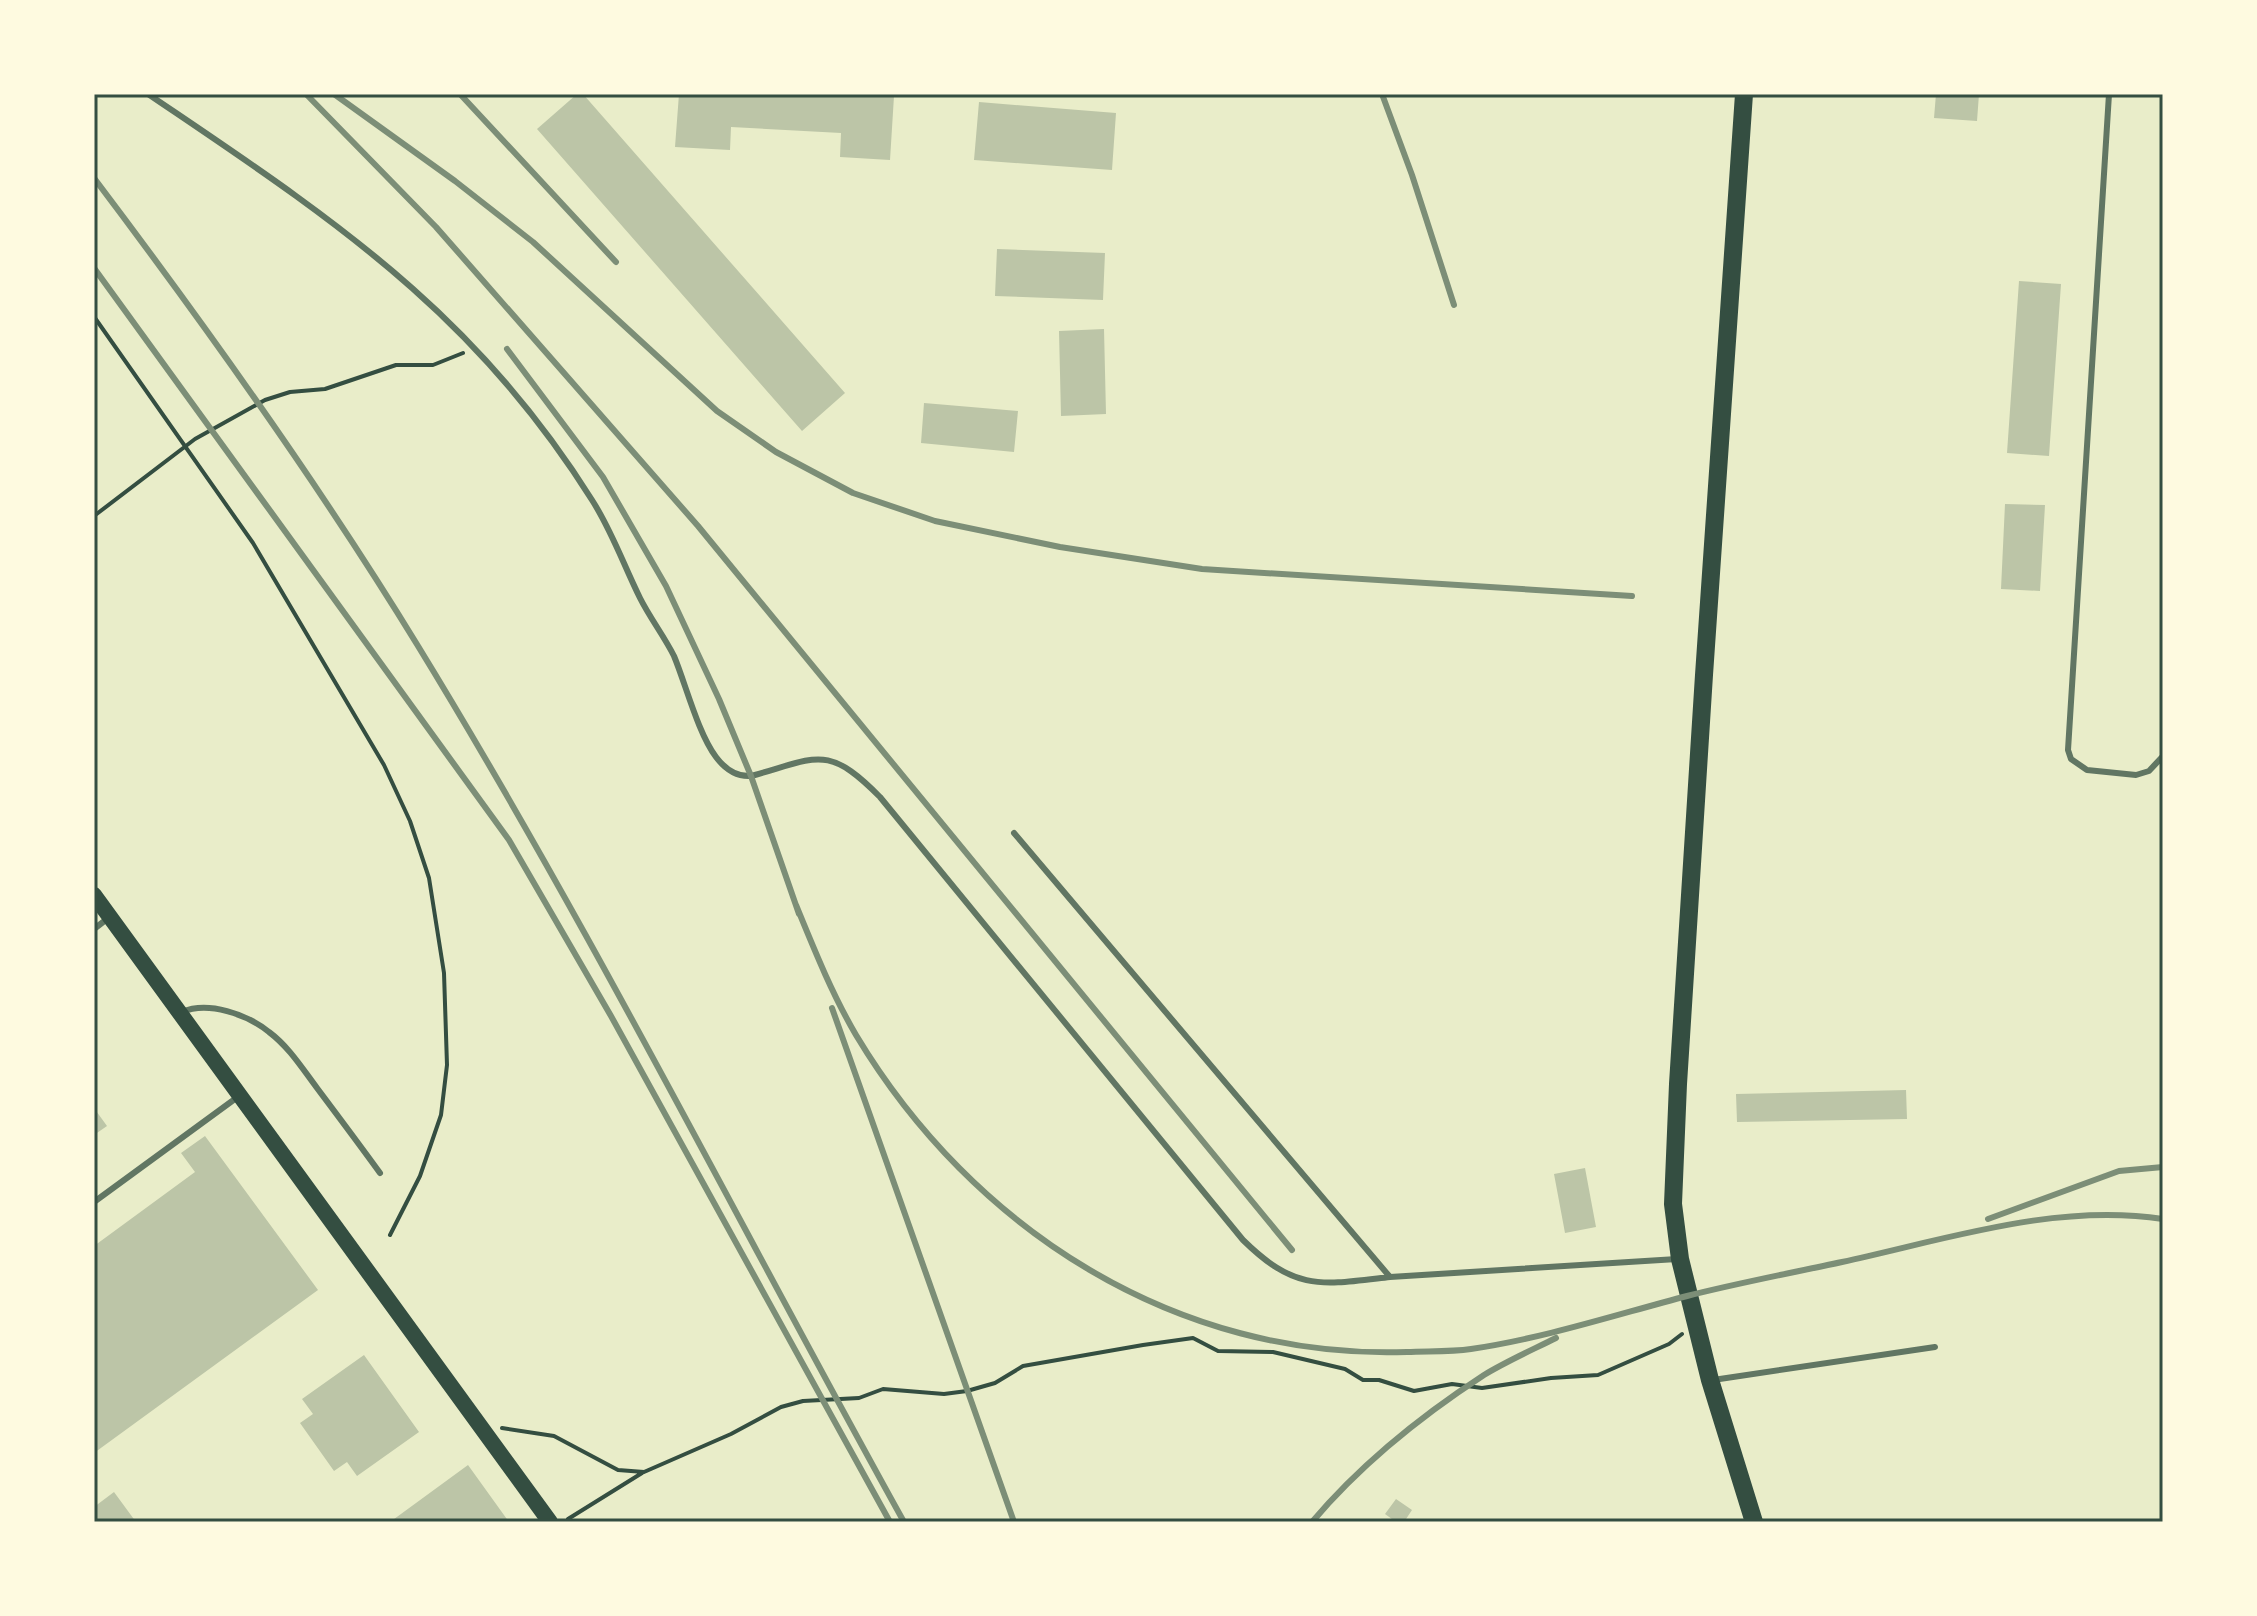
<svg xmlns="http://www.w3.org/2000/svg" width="2257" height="1616" font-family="'Sofia Sans Condensed',sans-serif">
  <rect width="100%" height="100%" fill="#e9edc9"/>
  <!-- building -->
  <path fill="#bcc5a7" d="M 577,94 L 583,94 L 845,393 L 802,431 L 537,129 Z
    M 679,94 L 894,96 L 890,160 L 840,157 L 841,133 L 731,127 L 730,150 L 675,147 Z
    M 1936,94 L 1979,94 L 1977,121 L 1934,118 Z
    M 979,102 L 1116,113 L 1112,170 L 974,160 Z
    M 997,249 L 1105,253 L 1103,300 L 995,296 Z
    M 2019,281 L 2061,284 L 2049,456 L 2007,453 Z
    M 1104,329 L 1106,414 L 1061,416 L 1059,331 Z
    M 924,403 L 1018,411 L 1014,452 L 921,443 Z
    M 2005,504 L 2045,505 L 2040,591 L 2001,589 Z
    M 1906,1090 L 1907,1119 L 1737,1122 L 1736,1094 Z
    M 94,1108 L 107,1126 L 94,1135 Z
    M 205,1136 L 318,1290 L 94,1453 L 94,1246 L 195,1172 L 181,1153 Z
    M 1585,1168 L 1596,1227 L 1565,1233 L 1554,1174 Z
    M 364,1355 L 419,1432 L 357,1476 L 347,1462 L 334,1471 L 300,1423 L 313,1414 L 302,1399 Z
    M 468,1465 L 509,1522 L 390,1522 Z
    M 114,1492 L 136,1522 L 94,1522 L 94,1507 Z
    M 1396,1499 L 1412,1510 L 1404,1522 L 1396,1522 L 1385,1514 Z"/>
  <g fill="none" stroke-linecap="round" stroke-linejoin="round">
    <!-- path -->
    <path stroke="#344e41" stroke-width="4" d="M 95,318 L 253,543 L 384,765 L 410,821 L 429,878 L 444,973 L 447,1065 L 441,1115 L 420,1176 L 390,1235
      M 94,516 L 195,439 L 265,400 L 290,392 L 325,389 L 396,365 L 433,365 L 463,353
      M 502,1428 L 554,1436 L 618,1470 L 644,1472 L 731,1434 L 781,1407 L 803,1401 L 859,1398 L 883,1389 L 944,1394 L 967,1391 L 995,1383 L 1023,1366 L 1143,1345 L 1193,1338 L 1218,1351 L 1273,1352 L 1345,1369 L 1363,1380 L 1379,1380 L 1414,1391 L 1452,1384 L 1482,1388 L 1551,1378 L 1598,1375 L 1669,1344 L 1682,1334
      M 568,1519 L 642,1473"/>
    <!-- service -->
    <path stroke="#617663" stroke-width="6" d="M 148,94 C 238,155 331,216 412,288 C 481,349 543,422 592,500 C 612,531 624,566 640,598 C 650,618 664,636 674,656 C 686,685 698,733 716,757 C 725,769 737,777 751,776 C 817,758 827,743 880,797 L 1243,1240 C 1296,1292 1321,1285 1390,1277
      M 2109,94 L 2068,750 L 2071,759 L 2087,770 L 2136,775 L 2149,771 L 2163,756
      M 1014,833 L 1390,1277 L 1677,1259
      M 94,929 L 107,919
      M 182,1012 C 208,1001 247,1014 269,1032 C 289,1047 302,1068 317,1088 C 338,1116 359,1144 380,1173
      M 94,1202 L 239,1096
      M 1713,1380 L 1935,1347"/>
    <!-- secondary -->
    <path stroke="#344e41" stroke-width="16" d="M 94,895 L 550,1522"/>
    <!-- trunk -->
    <path stroke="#344e41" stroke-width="18" d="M 1744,94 L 1704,675 L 1678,1084 L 1673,1204 L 1680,1259 L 1710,1380 L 1754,1522"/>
    <!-- rail -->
    <path stroke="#7c8e77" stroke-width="6" d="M 306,94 L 436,227 L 698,526 L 1292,1250
      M 334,94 L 455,181 L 533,242 L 717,411 L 776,452 L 853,493 L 935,521 L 1060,547 L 1202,569 L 1632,596
      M 460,94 L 616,262
      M 1382,94 L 1412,175 L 1454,305
      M 94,178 C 208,329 319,484 418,646 C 592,930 742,1230 904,1522
      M 94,268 L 509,840 L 611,1016 L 890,1522
      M 507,349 L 603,477 L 666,586 L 719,699 L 751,776 L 799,914
      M 796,905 C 814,949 832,994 856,1035 C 973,1230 1177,1360 1407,1352 C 1428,1351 1450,1352 1471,1349 C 1545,1338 1615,1315 1687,1296 C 1738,1283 1791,1273 1842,1262 C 1948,1239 2054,1203 2163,1219
      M 832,1008 L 1014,1522
      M 1988,1219 L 2119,1171 L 2163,1167
      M 1312,1522 C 1361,1464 1421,1416 1484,1375 C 1507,1361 1532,1350 1556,1338"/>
  </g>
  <!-- border -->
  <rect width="2257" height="1616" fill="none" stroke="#fefae0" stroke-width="192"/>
  <rect x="96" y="96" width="2065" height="1424" fill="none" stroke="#344e41" stroke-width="3"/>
</svg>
